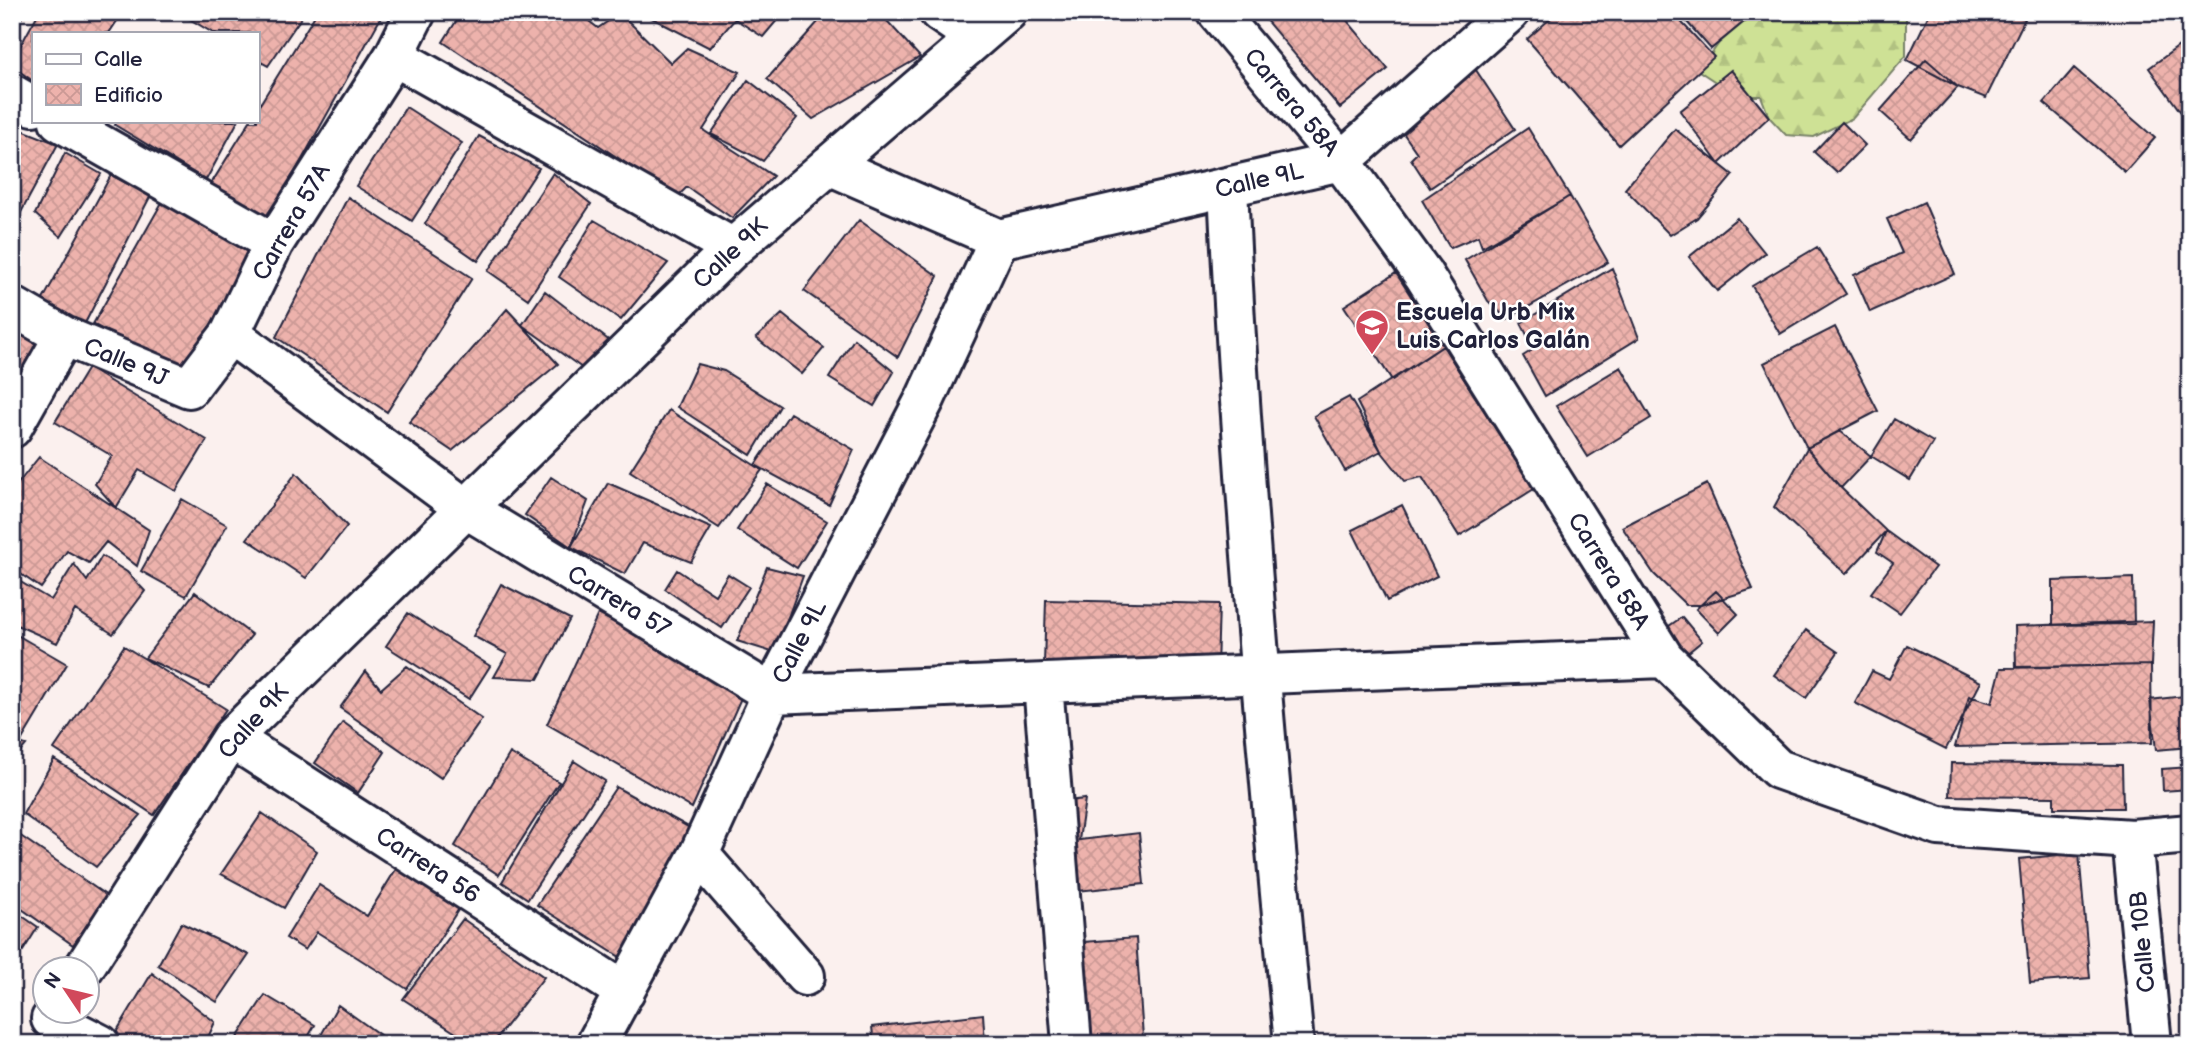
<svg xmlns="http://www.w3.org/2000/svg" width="2202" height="1056" font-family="'Balsamiq Sans',sans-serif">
  <defs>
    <pattern id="forest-firs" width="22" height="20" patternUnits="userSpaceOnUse" patternTransform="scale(1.75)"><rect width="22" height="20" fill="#cee195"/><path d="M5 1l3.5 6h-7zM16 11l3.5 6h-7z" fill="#b1c181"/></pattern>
    <pattern id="building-cross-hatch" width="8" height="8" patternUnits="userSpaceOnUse" patternTransform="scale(1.75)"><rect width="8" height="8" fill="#edb2ac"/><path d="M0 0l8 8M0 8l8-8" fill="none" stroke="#cb9995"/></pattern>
  </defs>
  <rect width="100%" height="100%" fill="#fbf0ee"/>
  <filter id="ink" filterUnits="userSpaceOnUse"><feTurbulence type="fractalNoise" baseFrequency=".0143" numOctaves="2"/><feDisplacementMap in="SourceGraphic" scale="14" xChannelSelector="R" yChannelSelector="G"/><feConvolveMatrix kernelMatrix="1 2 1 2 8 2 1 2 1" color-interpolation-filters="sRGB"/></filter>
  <g filter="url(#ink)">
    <!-- forest -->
    <path fill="url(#forest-firs)" stroke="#788268" stroke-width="2" d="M 1756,12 L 1902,12 L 1906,16 L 1906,56 L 1853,118 L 1814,137 L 1786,135 L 1769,117 L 1761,96 L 1737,96 L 1699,71 L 1719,43 Z"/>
    <!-- building -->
    <path fill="url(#building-cross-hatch)" stroke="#22223b" stroke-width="2" d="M 12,12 L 25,12 L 12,32 Z
      M 39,12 L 123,12 L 109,33 L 33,33 L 33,81 L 12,66 L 12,61 Z
      M 178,12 L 305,12 L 268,66 L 257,60 L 257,33 L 213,33 Z
      M 317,12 L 384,12 L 265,226 L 206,192 L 250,121 L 257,121 L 257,109 Z
      M 462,12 L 577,12 L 598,28 L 620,13 L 671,63 L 687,48 L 740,72 L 703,130 L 773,176 L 732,218 L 687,187 L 677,197 L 443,42 Z
      M 640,12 L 784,12 L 763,37 L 735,19 L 710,48 Z
      M 827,12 L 840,12 L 850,20 L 863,12 L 879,12 L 920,57 L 813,119 L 767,79 Z
      M 1259,12 L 1340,12 L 1388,69 L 1340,108 Z
      M 1558,12 L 1672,12 L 1714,57 L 1619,145 L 1527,39 Z
      M 1678,12 L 1756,12 L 1711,49 Z
      M 1930,12 L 2011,12 L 2025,19 L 1986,98 L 1958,87 L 1907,60 Z
      M 2190,38 L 2190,125 L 2149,68 Z
      M 1926,59 L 1958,87 L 1911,139 L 1880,111 Z
      M 1474,67 L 1515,129 L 1430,188 L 1411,159 L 1417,153 L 1397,124 Z
      M 2074,68 L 2155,138 L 2125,172 L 2044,103 Z
      M 1731,70 L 1769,117 L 1719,164 L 1680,111 Z
      M 748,80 L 797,118 L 763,161 L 711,134 Z
      M 406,107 L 462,143 L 412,221 L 356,186 Z
      M 118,121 L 238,121 L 206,180 L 115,125 Z
      M 1842,122 L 1865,145 L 1837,173 L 1814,152 Z
      M 12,126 L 58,144 L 12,229 Z
      M 1528,128 L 1570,196 L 1482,247 L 1478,236 L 1450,248 L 1422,200 Z
      M 1675,129 L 1733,175 L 1697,218 L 1670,235 L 1625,189 Z
      M 479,136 L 539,168 L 478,261 L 425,224 Z
      M 65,153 L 101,174 L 61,237 L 35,214 Z
      M 553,173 L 591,204 L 528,299 L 488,271 Z
      M 111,175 L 151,195 L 82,329 L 40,305 Z
      M 1570,196 L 1608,262 L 1507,319 L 1488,301 L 1465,260 Z
      M 165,197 L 257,243 L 183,374 L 93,324 Z
      M 348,197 L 472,278 L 387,412 L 276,337 Z
      M 1924,202 L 1955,274 L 1870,312 L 1854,275 L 1902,253 L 1887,219 Z
      M 1737,218 L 1765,253 L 1717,291 L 1689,257 Z
      M 594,220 L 668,263 L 621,320 L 559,277 Z
      M 859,220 L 938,276 L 898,357 L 804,291 Z
      M 1817,247 L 1846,294 L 1780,334 L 1752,286 Z
      M 1612,268 L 1639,338 L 1545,396 L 1523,356 L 1534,349 L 1521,323 Z
      M 1396,273 L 1443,346 L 1392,380 L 1344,306 Z
      M 545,291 L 615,345 L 589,373 L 522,325 Z
      M 507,309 L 558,364 L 452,451 L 409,422 Z
      M 782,314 L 824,348 L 802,374 L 756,338 Z
      M 12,321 L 47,343 L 12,399 Z
      M 1835,327 L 1878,411 L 1807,448 L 1764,363 Z
      M 854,339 L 894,372 L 874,406 L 829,378 Z
      M 1443,346 L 1534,489 L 1459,536 L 1422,477 L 1405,481 L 1381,451 L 1357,402 Z
      M 697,364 L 724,371 L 780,406 L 751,455 L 677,407 Z
      M 1621,367 L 1651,418 L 1588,457 L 1556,406 Z
      M 88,368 L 207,440 L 176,491 L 139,470 L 116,508 L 95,484 L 112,456 L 55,422 Z
      M 1349,397 L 1381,451 L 1345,471 L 1314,416 Z
      M 669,410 L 762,470 L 719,528 L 630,471 Z
      M 790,413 L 854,450 L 829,505 L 755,465 Z
      M 1894,419 L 1933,442 L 1910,480 L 1871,456 Z
      M 1840,431 L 1871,456 L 1841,488 L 1807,448 Z
      M 1807,448 L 1841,488 L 1886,531 L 1846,574 L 1774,507 Z
      M 39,457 L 149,530 L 137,566 L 106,542 L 89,563 L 67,551 L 41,588 L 12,568 L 12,491 Z
      M 296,473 L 347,526 L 306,578 L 247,539 Z
      M 551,477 L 588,501 L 571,547 L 525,515 Z
      M 608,483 L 711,528 L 691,562 L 643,543 L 625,574 L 571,547 Z
      M 767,484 L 827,521 L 797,568 L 737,530 Z
      M 1707,484 L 1753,589 L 1701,605 L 1686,605 L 1654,574 L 1622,527 Z
      M 182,499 L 227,525 L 186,596 L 141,571 Z
      M 1402,505 L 1437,576 L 1387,601 L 1352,530 Z
      M 1886,531 L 1935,567 L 1900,613 L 1871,593 L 1893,563 L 1877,552 Z
      M 102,556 L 127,572 L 145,591 L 113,634 L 75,610 L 57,643 L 12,623 L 12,577 L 51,600 L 74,564 L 87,581 Z
      M 767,567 L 803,576 L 775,653 L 737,641 Z
      M 677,570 L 715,595 L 728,574 L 749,587 L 722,628 L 665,589 Z
      M 2133,578 L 2134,624 L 2053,625 L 2053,581 Z
      M 501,584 L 570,619 L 538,679 L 494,677 L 507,654 L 473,636 Z
      M 1716,591 L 1738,614 L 1719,633 L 1696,609 Z
      M 195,592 L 252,635 L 209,688 L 145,658 Z
      M 1046,600 L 1219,604 L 1217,668 L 1044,664 Z
      M 408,613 L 490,666 L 469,699 L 386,646 Z
      M 598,614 L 745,689 L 692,808 L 547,724 Z
      M 1682,617 L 1702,641 L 1685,655 L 1666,628 Z
      M 2153,621 L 2151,665 L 2016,667 L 2015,626 Z
      M 1806,630 L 1838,652 L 1806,698 L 1774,675 Z
      M 12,632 L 67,664 L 20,743 L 12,739 Z
      M 1907,645 L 1981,682 L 1946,749 L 1855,703 L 1872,671 L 1889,679 Z
      M 124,646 L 226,709 L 154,815 L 54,749 Z
      M 2151,665 L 2152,743 L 1955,747 L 1969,696 L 1992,703 L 2001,668 Z
      M 407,666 L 482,719 L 441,778 L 340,708 L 366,671 L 381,689 Z
      M 2184,696 L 2186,717 L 2190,717 L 2190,747 L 2156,750 L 2150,700 Z
      M 343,722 L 385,752 L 358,793 L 315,763 Z
      M 12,741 L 26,745 L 12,762 Z
      M 510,753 L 559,782 L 499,875 L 455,846 Z
      M 54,759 L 141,815 L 96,867 L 23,814 Z
      M 574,761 L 605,781 L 528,899 L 502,882 Z
      M 1951,763 L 2122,765 L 2123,808 L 2054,808 L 2054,797 L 1950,796 Z
      M 2190,767 L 2190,789 L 2163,791 L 2162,769 Z
      M 616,787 L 692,829 L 620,957 L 537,905 Z
      M 1085,799 L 1079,840 L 1139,833 L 1144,884 L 1068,892 L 1059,802 Z
      M 262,813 L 317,851 L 284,908 L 221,874 Z
      M 12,830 L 107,896 L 73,945 L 12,902 Z
      M 2079,853 L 2090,978 L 2030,983 L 2019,859 Z
      M 398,866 L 460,907 L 407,989 L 317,932 L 305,950 L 286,938 L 319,885 L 367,916 Z
      M 12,909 L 38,927 L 23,951 L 12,945 Z
      M 463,919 L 544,977 L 492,1044 L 473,1044 L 403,999 Z
      M 181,923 L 249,955 L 217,1002 L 158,965 Z
      M 1136,938 L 1143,1037 L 1078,1042 L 1070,943 Z
      M 152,973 L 215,1022 L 205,1044 L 133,1044 L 115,1034 Z
      M 265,995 L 315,1025 L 304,1044 L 233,1044 Z
      M 338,1005 L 380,1035 L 375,1044 L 316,1044 Z
      M 983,1014 L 985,1044 L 874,1044 L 872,1027 Z"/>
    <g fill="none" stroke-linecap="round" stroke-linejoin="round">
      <!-- street casing -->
      <g stroke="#22223b" stroke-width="44">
        <path id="street" d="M 939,12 L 977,38
          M 1217,12 L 1341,161 L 1423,274 L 1664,658 L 1778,769 L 1939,826 L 2132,839 L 2190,834
          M 394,56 L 733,248
          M 12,94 L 33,106
          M 59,121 L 274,243
          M 829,165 L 999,239 L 1341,161 L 1510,12
          M 1228,187 C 1241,473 1267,758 1294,1044
          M 12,306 L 64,336 L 189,388 L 230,334 L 274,243 L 394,56 L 416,12
          M 230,334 L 465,508 L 772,694 L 1664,658
          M 12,428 L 64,336
          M 1043,684 L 1072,1044
          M 231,738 L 625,992
          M 2132,839 L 2152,1044
          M 699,854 L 805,976
          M 84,968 L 231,738 L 733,248 L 1007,12
          M 51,1019 L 100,1044
          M 596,1044 L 699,854 L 772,694 L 925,399 L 999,239"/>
      </g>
      <!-- street -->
      <use href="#street" stroke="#fff" stroke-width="38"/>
    </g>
  </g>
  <!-- icons -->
  <defs>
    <g id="school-pin" transform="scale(1.75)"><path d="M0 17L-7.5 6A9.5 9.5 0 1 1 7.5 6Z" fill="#d1495b" stroke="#fff"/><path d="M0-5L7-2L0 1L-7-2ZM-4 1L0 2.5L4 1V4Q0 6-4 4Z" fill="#fff"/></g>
  </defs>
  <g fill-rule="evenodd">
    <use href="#school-pin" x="1372" y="326"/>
  </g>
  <g text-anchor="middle" stroke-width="5" stroke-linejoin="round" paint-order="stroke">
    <!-- street labels -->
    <g font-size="24" fill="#22223b" stroke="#fff">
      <text transform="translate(1292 102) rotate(50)" y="8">Carrera 58A</text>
      <text transform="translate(1259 180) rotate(-13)" y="8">Calle 9L</text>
      <text transform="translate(291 222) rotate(-60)" y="8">Carrera 57A</text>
      <text transform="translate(730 253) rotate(-43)" y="8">Calle 9K</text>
      <text transform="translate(126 362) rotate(23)" y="8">Calle 9J</text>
      <text transform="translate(1609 571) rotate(58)" y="8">Carrera 58A</text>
      <text transform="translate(619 601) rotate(31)" y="8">Carrera 57</text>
      <text transform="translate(799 642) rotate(-63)" y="8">Calle 9L</text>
      <text transform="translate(253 721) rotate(-48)" y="8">Calle 9K</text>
      <text transform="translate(428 865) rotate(33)" y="8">Carrera 56</text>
      <text transform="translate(2142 942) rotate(-95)" y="8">Calle 10B</text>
    </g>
    <!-- poi labels -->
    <g font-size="24" font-weight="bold" fill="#22223b" stroke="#fff" text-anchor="start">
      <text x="1396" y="320">Escuela Urb Mix<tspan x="1396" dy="28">Luis Carlos Galán</tspan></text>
    </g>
  </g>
  <!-- margin -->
  <rect width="2202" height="1056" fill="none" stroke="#fff" stroke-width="42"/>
  <rect x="21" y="21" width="2160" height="1014" fill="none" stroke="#22223b" stroke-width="2.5" filter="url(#ink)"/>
  <!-- legend -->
  <rect x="32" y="32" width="228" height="91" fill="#ffffff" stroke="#a7a7b1" stroke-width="2"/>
  <rect x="46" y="54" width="35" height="10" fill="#ffffff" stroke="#a7a7b1" stroke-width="2"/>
  <text x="94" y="66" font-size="21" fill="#22223b">Calle</text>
  <rect x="46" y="84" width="35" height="21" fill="url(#building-cross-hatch)" stroke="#a7a7b1" stroke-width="2"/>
  <text x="94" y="102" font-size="21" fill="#22223b">Edificio</text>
  <!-- north arrow -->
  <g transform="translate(66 990) rotate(305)"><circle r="33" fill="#ffffff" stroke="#a7a7b1" stroke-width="2"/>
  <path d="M0-5L12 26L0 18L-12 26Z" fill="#d1495b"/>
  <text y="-10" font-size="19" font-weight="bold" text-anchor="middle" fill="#22223b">N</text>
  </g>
</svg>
